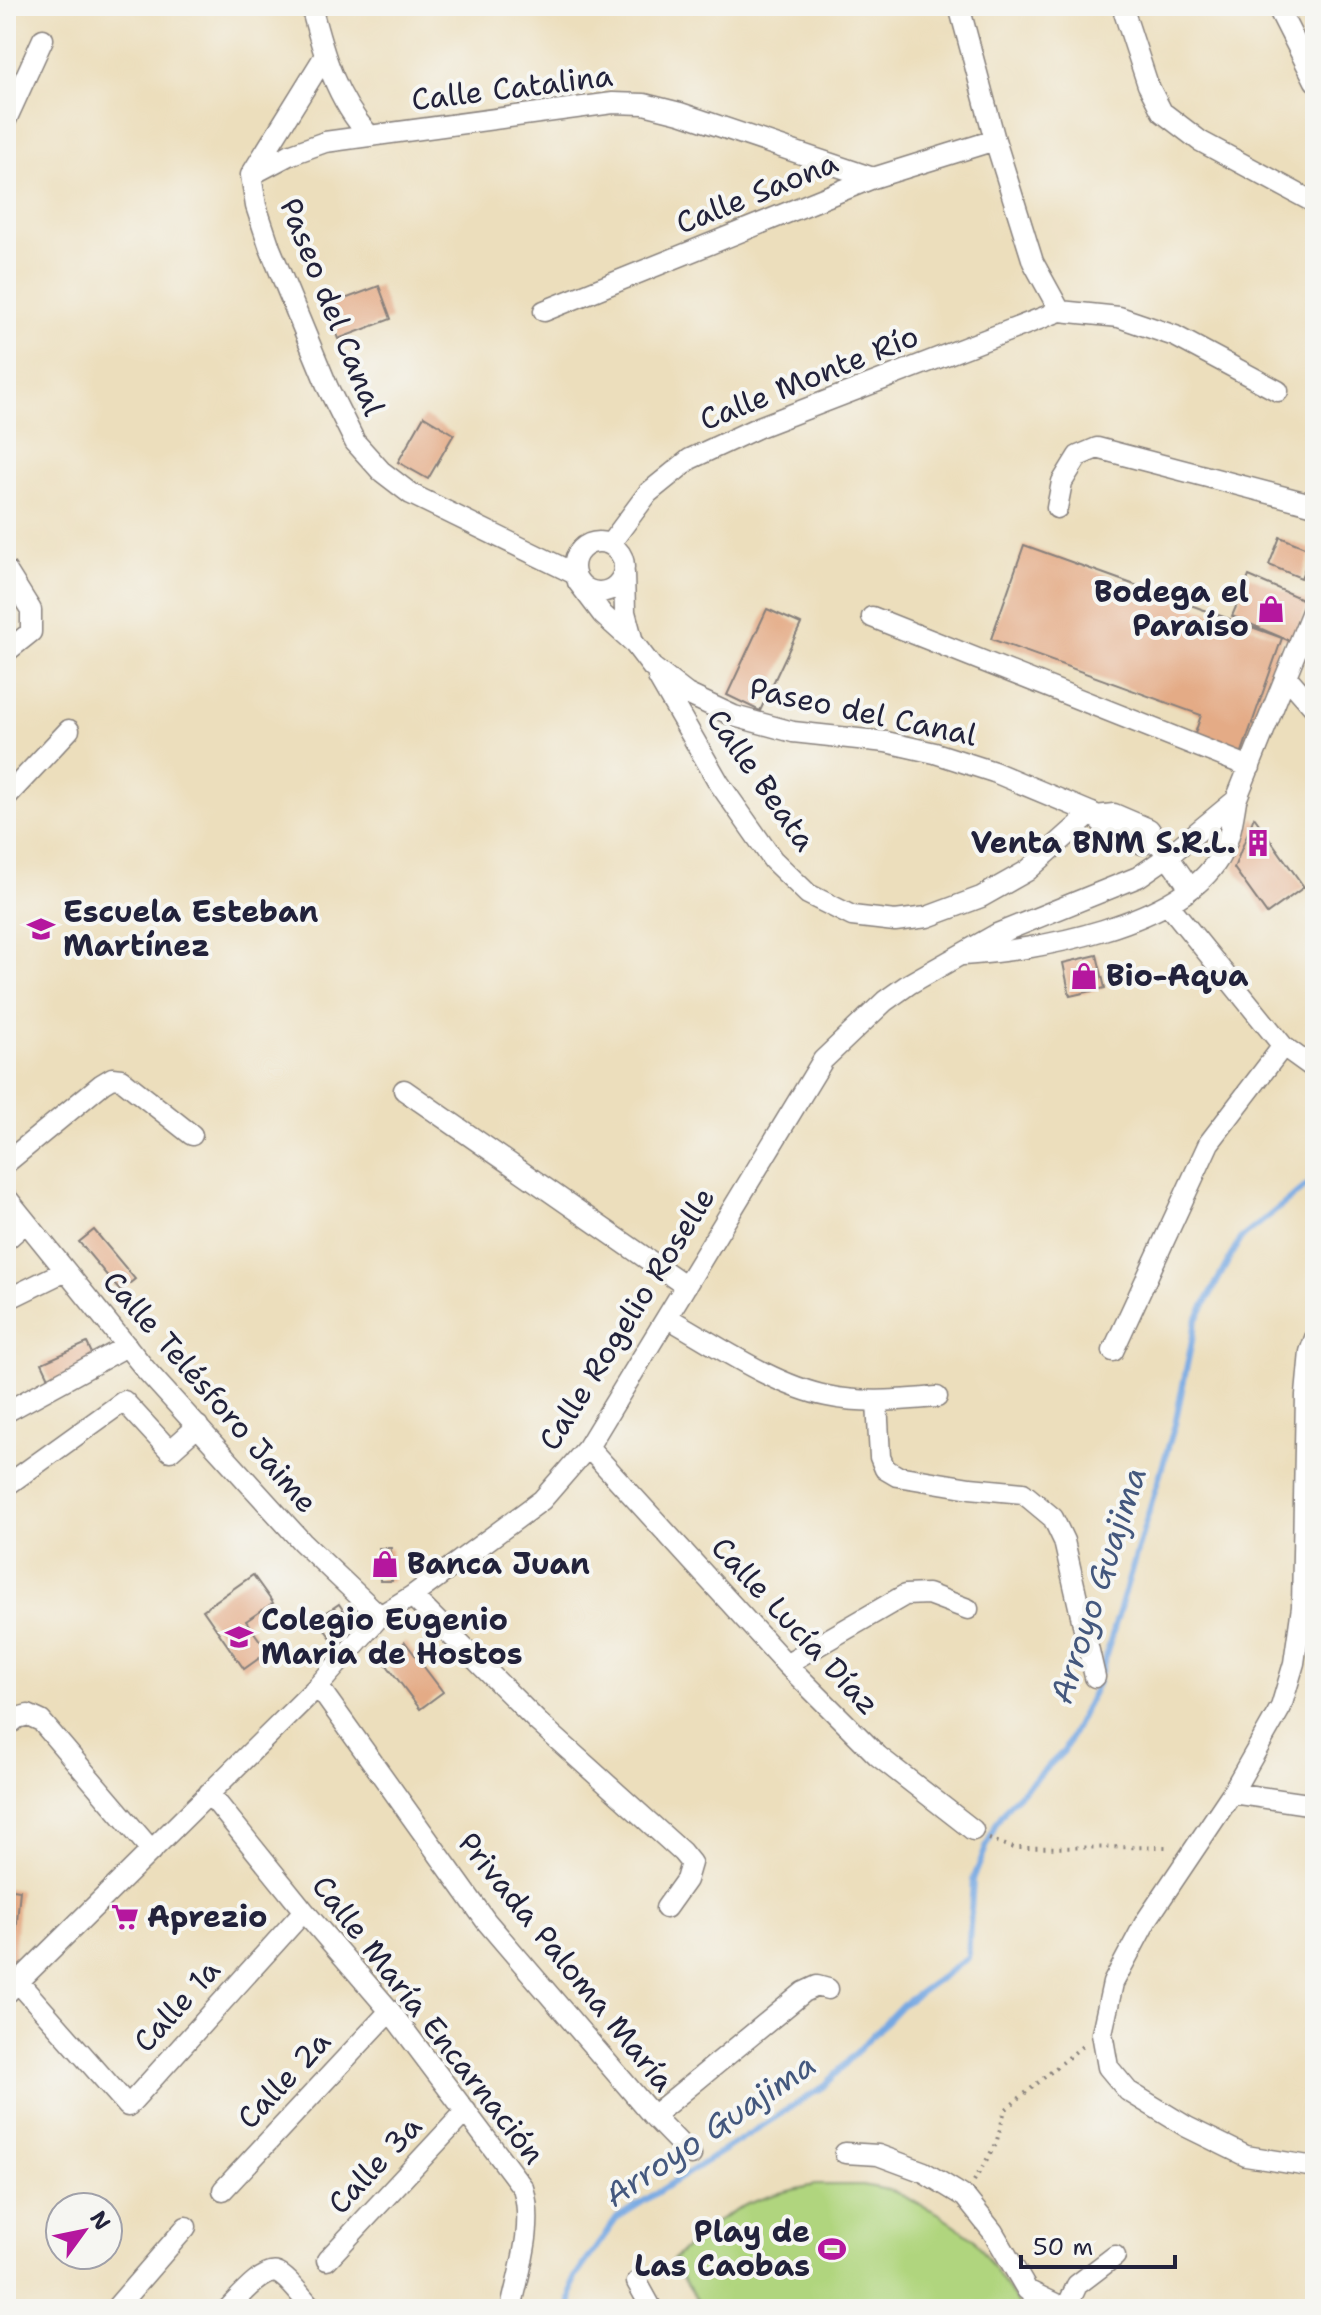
<svg xmlns="http://www.w3.org/2000/svg" width="1321" height="2315" font-family="'Shantell Sans',sans-serif">
  <rect width="100%" height="100%" fill="#f6f6f2"/>
  <filter id="ink" filterUnits="userSpaceOnUse"><feTurbulence type="fractalNoise" baseFrequency=".0125" numOctaves="2"/><feDisplacementMap in="SourceGraphic" scale="16" xChannelSelector="R" yChannelSelector="G"/><feConvolveMatrix kernelMatrix="1 2 1 2 8 2 1 2 1" color-interpolation-filters="sRGB"/></filter>
  <filter id="wash" filterUnits="userSpaceOnUse"><feTurbulence type="fractalNoise" baseFrequency=".006" numOctaves="4" result="noise"/><feDisplacementMap in="SourceGraphic" scale="32" xChannelSelector="R" yChannelSelector="G"/><feGaussianBlur stdDeviation="1.8" result="paint"/><feColorMatrix in="noise" values="0 0 0 0 0 0 0 0 0 0 0 0 0 0 0 0 0 1.4 0 .05"/><feComposite in="paint" operator="in"/></filter>
  <g filter="url(#wash)">
    <rect width="100%" height="100%" fill="#ecdebc"/>
    <!-- green -->
    <path fill="#b0d57e" stroke="#697c5c" stroke-width="2" d="M 815,2185 L 863,2185 L 893,2191 L 938,2213 L 973,2238 L 1022,2309 L 703,2309 L 672,2261 C 719,2212 749,2198 815,2185 Z"/>
    <g fill="none" stroke-linecap="round" stroke-linejoin="round">
      <!-- stream -->
      <path stroke="#76a8e2" stroke-width="6" d="M 1101,1672 L 1175,1424 L 1196,1321 L 1240,1239 L 1315,1179
        M 570,2309 L 574,2279 L 617,2218 L 823,2087 L 902,2005 L 968,1958 L 973,1880 L 996,1823 L 1012,1801 L 1064,1751 L 1098,1682"/>
    </g>
    <g id="blocks">
      <!-- building -->
      <path fill="#e4ab86" d="M 379,286 L 391,319 L 338,339 L 326,306 Z
        M 424,416 L 454,434 L 428,479 L 398,462 Z
        M 1280,537 L 1312,550 L 1301,578 L 1269,565 Z
        M 1024,545 L 1282,638 L 1242,752 L 1213,751 L 1192,743 L 1201,715 L 991,639 Z
        M 1249,576 L 1309,602 L 1292,642 L 1232,616 Z
        M 767,609 L 801,624 L 760,711 L 727,695 Z
        M 1254,817 L 1304,887 L 1267,914 L 1234,868 Z
        M 1097,955 L 1105,988 L 1070,996 L 1063,963 Z
        M 94,1230 L 135,1279 L 120,1291 L 79,1242 Z
        M 87,1343 L 96,1362 L 51,1382 L 42,1363 Z
        M 379,1548 L 391,1548 L 392,1581 L 380,1581 Z
        M 253,1575 L 273,1603 L 246,1621 L 268,1652 L 244,1669 L 203,1610 Z
        M 339,1604 L 352,1623 L 331,1638 L 317,1619 Z
        M 405,1642 L 443,1692 L 420,1709 L 383,1660 Z
        M 6,1888 L 20,1890 L 13,1964 L 6,1969 Z"/>
    </g>
  </g>
  <g filter="url(#ink)">
    <use href="#blocks" fill-opacity="0" stroke="#87807c" stroke-width="2"/>
    <g fill="none" stroke-linecap="round" stroke-linejoin="round">
      <!-- minor casing -->
      <g stroke="#87807c" stroke-width="23">
        <path id="minor" d="M 311,6 C 323,53 336,99 369,135
          M 959,6 L 995,140 L 1033,262 L 1060,311
          M 1122,6 L 1148,85 L 1162,112 L 1200,141 L 1315,203
          M 1277,6 L 1315,81
          M 6,120 L 43,39
          M 251,175 L 289,155 L 325,142 L 613,103 L 644,104 L 680,113 L 873,178
          M 251,175 L 256,206 L 270,248 L 328,388 L 355,442 L 381,471 L 411,494 L 575,574
          M 251,175 L 324,57
          M 544,311 L 873,178 L 995,140
          M 1057,508 L 1062,482 L 1078,456 L 1097,448 L 1315,505
          M574 567a25 25 0 1 1 50 0a25 25 0 1 1-50 0Z
          M 610,544 L 648,493 L 690,459 L 759,427 L 1060,311 L 1119,317 L 1175,336 L 1278,391
          M 6,570 L 31,610 L 31,632 L 6,652
          M 624,573 L 625,612 L 633,642
          M 578,582 L 603,615 L 633,642 L 652,667 L 687,694 L 734,716 L 793,732 L 886,742 L 935,753 L 994,772 L 1092,813 L 1108,829 L 1142,844 L 1156,841
          M 872,617 L 1250,767
          M 1286,676 L 1315,709
          M 658,677 L 719,783 L 773,860 L 808,894 L 852,916 L 895,921 L 927,917 L 981,897 L 1027,871 L 1092,813
          M 6,797 L 69,730
          M 1096,816 L 1114,814 L 1149,829 L 1190,888
          M 963,955 C 1035,951 1179,925 1219,858 C 1230,840 1233,820 1236,800 L 1315,604
          M 1283,1046 L 1315,1069
          M 404,1090 L 686,1286
          M 6,1163 L 102,1084 L 112,1078 L 121,1079 L 192,1135
          M 6,1197 L 146,1370 L 302,1542 L 380,1616
          M 6,1240 L 26,1222
          M 6,1300 L 65,1271
          M 668,1318 C 716,1345 773,1385 827,1396 C 864,1404 900,1400 937,1397
          M 1315,1338 L 1310,1352 L 1306,1395 L 1302,1607 L 1294,1663 L 1281,1707 L 1232,1793 L 1146,1921 L 1113,1983 L 1102,2033 L 1108,2067 L 1128,2091 L 1187,2127 L 1246,2156 L 1315,2167
          M 1113,1351 L 1209,1143 L 1283,1046 L 1168,904
          M 877,1402 L 880,1457 L 885,1469 L 897,1476 L 970,1488 L 1023,1493 L 1053,1518 L 1064,1541 L 1095,1677
          M 6,1412 L 127,1346
          M 588,1447 L 786,1664 L 878,1756 L 973,1830
          M 6,1486 L 124,1401 L 170,1451 L 198,1426
          M 412,1596 L 538,1722 L 682,1852 L 691,1863 L 686,1880 L 666,1908
          M 786,1664 L 905,1595 L 928,1594 L 968,1609
          M 318,1686 L 486,1921 L 653,2116 L 691,2155
          M 6,1727 L 17,1718 L 28,1715 L 41,1721 L 152,1851
          M 209,1793 L 304,1911 L 390,2011 L 523,2188 C 535,2226 519,2271 511,2309
          M 1232,1793 L 1315,1805
          M 18,1982 L 128,2106 L 304,1911
          M 6,1994 L 318,1686 L 380,1616 L 412,1596 L 542,1500 L 588,1447 L 823,1060 L 885,1001 L 909,984 L 997,934 L 1138,877 L 1167,857 L 1236,800
          M 653,2116 L 804,1992 L 817,1986 L 828,1989
          M 845,2153 L 878,2155 L 924,2172 L 965,2197 L 993,2232 L 1027,2290 L 1066,2309 L 1077,2285 L 1115,2256
          M 223,2190 L 390,2011
          M 327,2260 L 466,2111
          M 637,2282 L 652,2309
          M 115,2309 L 186,2227
          M 228,2309 C 237,2300 264,2268 277,2273 C 287,2276 305,2301 313,2309"/>
      </g>
      <!-- path -->
      <path stroke="#87807c" stroke-width="4" stroke-dasharray="2 6" stroke-linecap="butt" d="M 989,1839 L 1014,1848 L 1171,1847
        M 974,2181 L 996,2144 L 1005,2110 L 1086,2043"/>
      <!-- minor -->
      <use href="#minor" stroke="#fff" stroke-width="20"/>
    </g>
  </g>
  <!-- icons -->
  <defs>
    <g id="shop-bare" transform="scale(2.16)"><path d="M-5-2.5h2.3a2.7 3.5 0 0 1 5.4 0H5L5.5 6h-11ZM-1.5-2.5h3a1.5 2.3 0 0 0-3 0Z" fill="#b5179e" stroke="#f6f6f2" stroke-width="2.5" paint-order="stroke"/></g>
    <g id="building-bare" transform="scale(2.16)"><path d="M-4-6H4V6H1V3H-1V6H-4ZM-2.5-4.3h1.7v1.8h-1.7ZM.8-4.3h1.7v1.8H.8ZM-2.5-1h1.7V.8h-1.7ZM.8-1h1.7V.8H.8Z" fill="#b5179e" stroke="#f6f6f2" stroke-width="2.5" paint-order="stroke"/></g>
    <g id="school-bare" transform="scale(2.16)"><path d="M0-5L7-2L0 1L-7-2ZM-4 1L0 2.5L4 1V4Q0 6-4 4Z" fill="#b5179e" stroke="#f6f6f2" stroke-width="2.5" paint-order="stroke"/></g>
    <g id="supermarket-bare" transform="scale(2.16)"><path d="M-6-5.5h2.5l.6 2H6L4.5 2H-2.5L-4.4-4H-6ZM-1.5 3.2a1.3 1.3 0 1 0 .1 0ZM3 3.2a1.3 1.3 0 1 0 .1 0Z" fill="#b5179e" stroke="#f6f6f2" stroke-width="2.5" paint-order="stroke"/></g>
    <g id="stadium-bare" transform="scale(2.16)"><path d="M0-5a6.5 5 0 1 0 0 10a6.5 5 0 1 0 0-10ZM-3.5-1.8h7v3.6h-7Z" fill="#b5179e" stroke="#f6f6f2" stroke-width="2.5" paint-order="stroke"/></g>
  </defs>
  <g fill-rule="evenodd">
    <use href="#shop-bare" x="1271" y="609"/>
    <use href="#building-bare" x="1258" y="843"/>
    <use href="#school-bare" x="41" y="929"/>
    <use href="#shop-bare" x="1084" y="976"/>
    <use href="#shop-bare" x="385" y="1564"/>
    <use href="#school-bare" x="239" y="1637"/>
    <use href="#supermarket-bare" x="125" y="1917"/>
    <use href="#stadium-bare" x="832" y="2249"/>
  </g>
  <g text-anchor="middle" stroke-width="8" stroke-linejoin="round" paint-order="stroke">
    <!-- street labels -->
    <g font-size="30" fill="#22223b" stroke="#f6f6f2">
      <text transform="translate(512 88) rotate(-7)" y="10">Calle Catalina</text>
      <text transform="translate(757 193) rotate(-22)" y="10">Calle Saona</text>
      <text transform="translate(332 307) rotate(68)" y="10">Paseo del Canal</text>
      <text transform="translate(809 378) rotate(-22)" y="10">Calle Monte Río</text>
      <text transform="translate(863 712) rotate(12)" y="10">Paseo del Canal</text>
      <text transform="translate(761 780) rotate(55)" y="10">Calle Beata</text>
      <text transform="translate(627 1319) rotate(-58)" y="10">Calle Rogelio Roselle</text>
      <text transform="translate(210 1392) rotate(49)" y="10">Calle Telésforo Jaime</text>
      <text transform="translate(795 1626) rotate(47)" y="10">Calle Lucía Díaz</text>
      <text transform="translate(566 1962) rotate(51)" y="10">Privada Paloma María</text>
      <text transform="translate(177 2006) rotate(-48)" y="10">Calle 1a</text>
      <text transform="translate(428 2020) rotate(52)" y="10">Calle María Encarnación</text>
      <text transform="translate(284 2080) rotate(-47)" y="10">Calle 2a</text>
      <text transform="translate(375 2165) rotate(-47)" y="10">Calle 3a</text>
    </g>
    <!-- poi labels -->
    <g font-size="30" font-weight="bold" fill="#22223b" stroke="#f6f6f2" text-anchor="start">
      <text x="1249" y="602" text-anchor="end">Bodega el<tspan x="1249" dy="34">Paraíso</tspan></text>
      <text x="1236" y="853" text-anchor="end">Venta BNM S.R.L.</text>
      <text x="63" y="922">Escuela Esteban<tspan x="63" dy="34">Martínez</tspan></text>
      <text x="1106" y="986">Bio-Aqua</text>
      <text x="407" y="1574">Banca Juan</text>
      <text x="261" y="1630">Colegio Eugenio<tspan x="261" dy="34">Maria de Hostos</tspan></text>
      <text x="147" y="1927">Aprezio</text>
      <text x="810" y="2242" text-anchor="end">Play de<tspan x="810" dy="34">Las Caobas</tspan></text>
    </g>
    <!-- water labels -->
    <g font-size="32" font-style="italic" fill="#44587e" stroke="#f6f6f2">
      <text transform="translate(1098 1585) rotate(-72)" y="11">Arroyo Guajima</text>
      <text transform="translate(710 2130) rotate(-34)" y="11">Arroyo Guajima</text>
    </g>
  </g>
  <!-- margin -->
  <rect width="1321" height="2315" fill="none" stroke="#f6f6f2" stroke-width="32"/>
  <!-- north arrow -->
  <g transform="translate(84 2231) rotate(57)"><circle r="38" fill="#f6f6f2" stroke="#a1a1a9" stroke-width="2"/>
  <path d="M0-6L14 30L0 20L-14 30Z" fill="#b5179e"/>
  <text y="-12" font-size="22" font-weight="bold" text-anchor="middle" fill="#22223b">N</text>
  </g>
  <!-- scale -->
  <path d="M1021 2255v12h154v-12" fill="none" stroke="#22223b" stroke-width="4"/>
  <text x="1033" y="2255" font-size="24" fill="#22223b" stroke="#f6f6f2" stroke-width="6" paint-order="stroke">50 m</text>
</svg>
